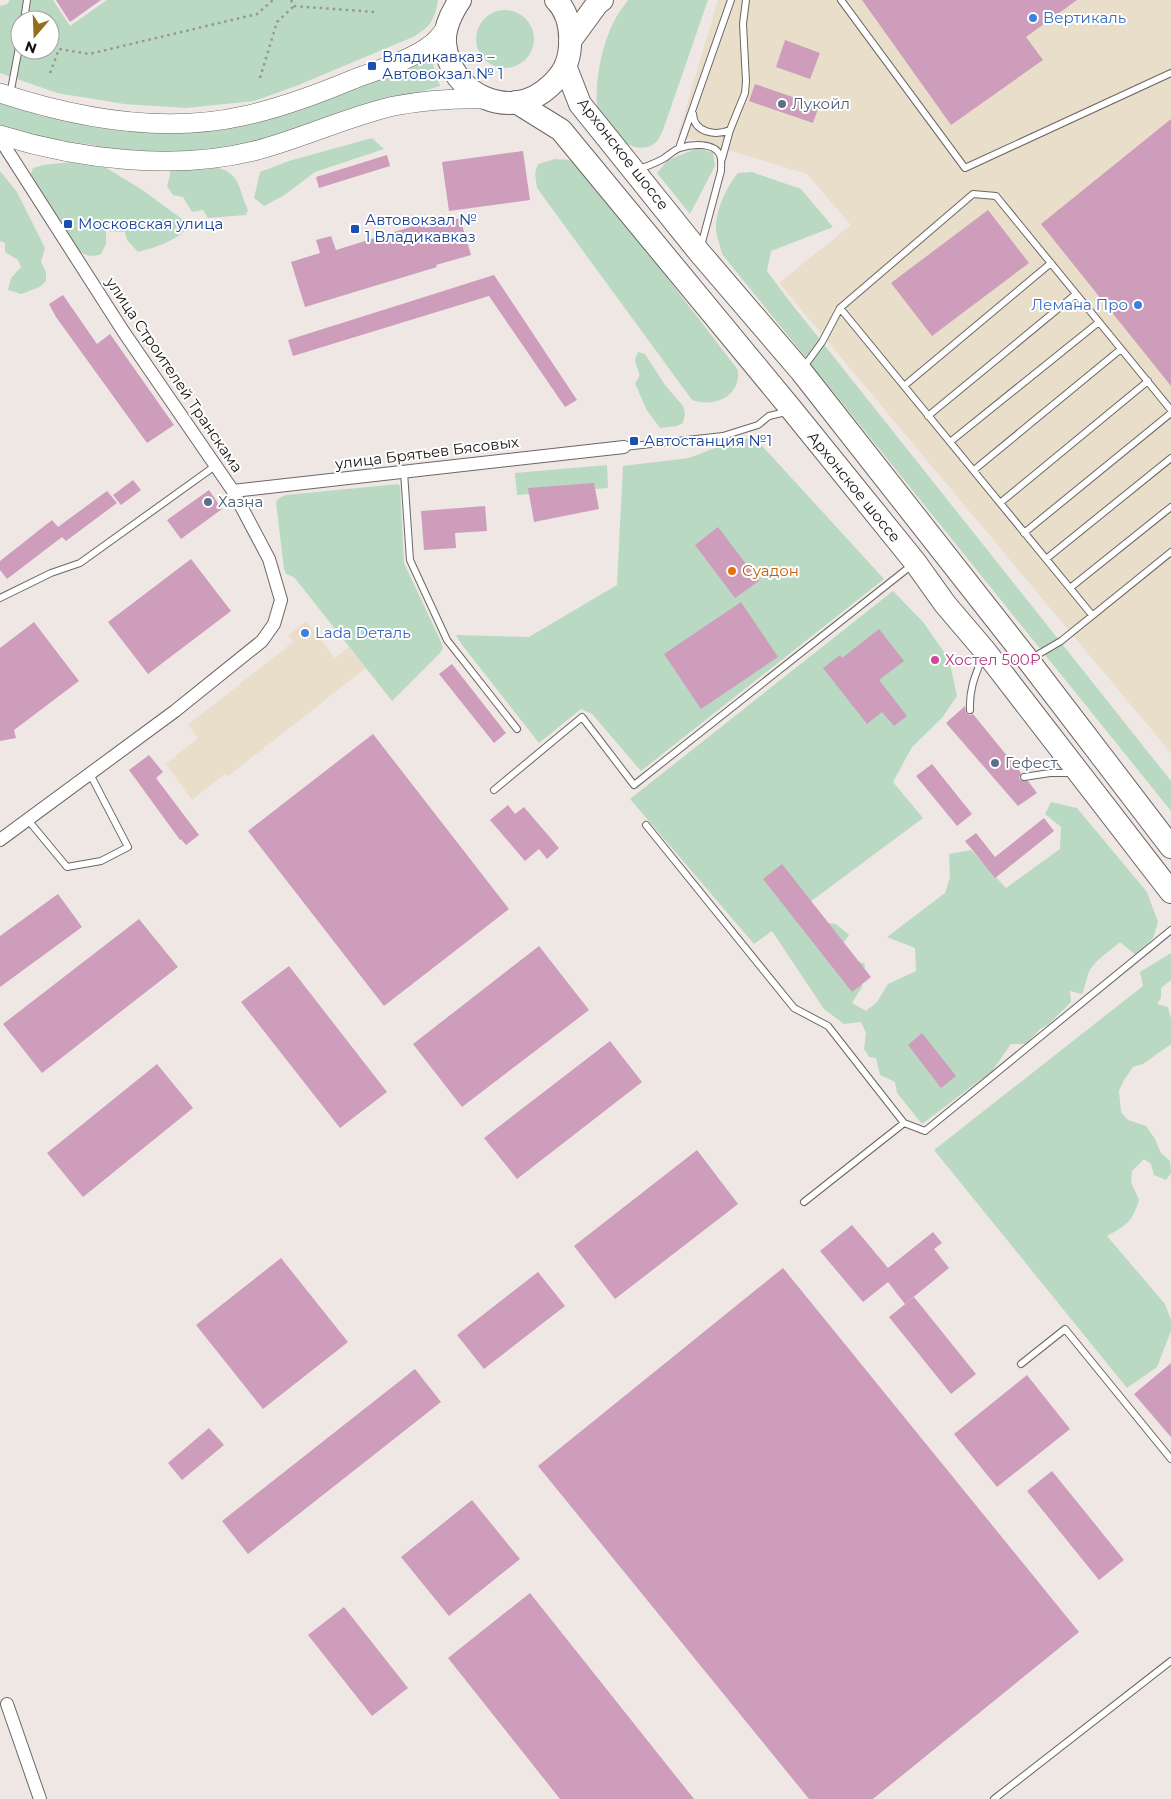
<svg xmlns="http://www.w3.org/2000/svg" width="1171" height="1799" font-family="Montserrat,sans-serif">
  <rect width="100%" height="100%" fill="#efe7e4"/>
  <!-- commercial -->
  <path fill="#e9dec9" d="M 718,0 L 1171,0 L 1171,753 L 779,283 L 851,225 L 807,174 L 678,135 Z
    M 306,621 L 335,658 L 349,647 L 366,668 L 228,776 L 225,774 L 192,800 L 166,764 L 198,738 L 188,725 L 293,642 L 288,636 Z"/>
  <!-- green -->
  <path fill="#bad9c2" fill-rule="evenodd" d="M 10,0 L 53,0 L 70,26 L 107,0 L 438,0 C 435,20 430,27 413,37 L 296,86 L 254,101 L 186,108 L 124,104 L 57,93 L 0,73 L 0,6 L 7,4 ZM 20,20 L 50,20 L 50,50 L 20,50 Z
    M 628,0 L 708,0 L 663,130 C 661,133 660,137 658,140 C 637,164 600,127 597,105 C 595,78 602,47 613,23 C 617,15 623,7 628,0 Z
    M476 39a29 29 0 1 1 58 0a29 29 0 1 1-58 0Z
    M 431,59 L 440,86 L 243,147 L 152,154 L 13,133 L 0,129 L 0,103 L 41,116 L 133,130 L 268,118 Z
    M 372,138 L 384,149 L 315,172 L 283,196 L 264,206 L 254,198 L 260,172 L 289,161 Z
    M 698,148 L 713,153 L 715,166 L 690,214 L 657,173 L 668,160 Z
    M 555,159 L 569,160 L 583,168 L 738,370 C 741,396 715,408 692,400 L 537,188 L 535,173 L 538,164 Z
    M 80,161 L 103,166 L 141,189 L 182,219 L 187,229 C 173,242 156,247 138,252 L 127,240 L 125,232 L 106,231 L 106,244 L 101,254 C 91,258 85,255 76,249 L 30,176 L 33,168 L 43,165 Z
    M 212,166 C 242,173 237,186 248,210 L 246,215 L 208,218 L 203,210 L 192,212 L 183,197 L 173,195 L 167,186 L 170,176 L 170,168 Z
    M 0,171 L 17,192 L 45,248 L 41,262 L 46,272 L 46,281 L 40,287 L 21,294 L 8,290 L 11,278 L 21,267 L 18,260 L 5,252 L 5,243 L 0,241 Z
    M 752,172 L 801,189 L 833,227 L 771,251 L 767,271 L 787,298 L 1171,781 L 1171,811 L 722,254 C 720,245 716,236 716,227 C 716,209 727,186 738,173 Z
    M 638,352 L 645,354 L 665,385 L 683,406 L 685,414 L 683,423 L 677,426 L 660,428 L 646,409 L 635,383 C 644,374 636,370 635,360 C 635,359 638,352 638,352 Z
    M 754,437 L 884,579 L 641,771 L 592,714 L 581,709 L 539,743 L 462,645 L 456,635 L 529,637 L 617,585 L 623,466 L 689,458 L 720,446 Z
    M 607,465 L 608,488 L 517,495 L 515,473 Z
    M 398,484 L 400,486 L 404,563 L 441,642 L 443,648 L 440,653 L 392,701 L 294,577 L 286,574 L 284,569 L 276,502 L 279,498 L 286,495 Z
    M 893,591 L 923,622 L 949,659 L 957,696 L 942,718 L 912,747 L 893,782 L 923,818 L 798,911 L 813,921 L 836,924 L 849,935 L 839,949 L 842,954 L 865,964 L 862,987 L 852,1003 L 866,1011 L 877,1002 L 888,984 L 916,971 L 915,948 L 887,937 L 945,893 L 950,877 L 949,854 L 971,850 L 1006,888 L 1060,849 L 1061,827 L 1045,814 L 1051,802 L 1077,808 L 1147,892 L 1158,922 L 1153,938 L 1136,955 L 1120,942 C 1110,951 1093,961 1088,974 C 1086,981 1085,987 1082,994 L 1070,991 L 1071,1002 L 1049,1024 L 1040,1029 L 1026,1044 L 1011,1044 L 992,1071 L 922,1124 L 897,1093 L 895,1082 L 880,1075 L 876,1058 L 869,1057 L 864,1049 L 866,1033 L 861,1022 L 844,1024 L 824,1009 L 772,931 L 754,944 L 630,799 Z
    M 1171,953 L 1171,980 L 1161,988 L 1161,998 L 1157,1004 L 1168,1007 L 1171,1019 L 1171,1044 L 1143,1064 L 1133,1067 L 1124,1080 L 1119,1091 L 1121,1112 L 1128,1120 L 1146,1126 L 1155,1139 L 1161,1153 L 1170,1161 L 1171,1173 L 1166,1180 L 1154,1175 L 1151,1164 L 1144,1159 L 1132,1171 L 1131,1182 L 1139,1200 C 1132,1222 1127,1225 1107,1236 L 1165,1304 L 1171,1320 L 1171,1331 L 1157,1367 L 1127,1388 L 934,1150 L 1143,986 L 1140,972 Z"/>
  <!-- building -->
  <path fill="#cd9dbb" d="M 56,0 L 101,0 L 70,22 Z
    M 862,0 L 1077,0 L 1026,37 L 1043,60 L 951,125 Z
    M 785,40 L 820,53 L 810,79 L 776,67 Z
    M 755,84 L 819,106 L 813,123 L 749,101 Z
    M 1171,119 L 1171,386 L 1041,224 Z
    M 523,151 L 530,200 L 449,211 L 442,162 Z
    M 387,155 L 390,166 L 319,188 L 316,177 Z
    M 988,210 L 1029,263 L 932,336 L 891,283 Z
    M 460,218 L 471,255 L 436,265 L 437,267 L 305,307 L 291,262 L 320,253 L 316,240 L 331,236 L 336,250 L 423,223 L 425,228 Z
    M 494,275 L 577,400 L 565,407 L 489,296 L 293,356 L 288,340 Z
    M 63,295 L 97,344 L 110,334 L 174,425 L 147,443 L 56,317 L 49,304 Z
    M 133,480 L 141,490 L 121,505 L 113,495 Z
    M 594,483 L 599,509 L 534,522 L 528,488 Z
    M 209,490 L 222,509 L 181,539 L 167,520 Z
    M 107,491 L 117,503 L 66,541 L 62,537 L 7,579 L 0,570 L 0,561 L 52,520 L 58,527 Z
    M 485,506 L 487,531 L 455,533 L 456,548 L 424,550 L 421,511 Z
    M 718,527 L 759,581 L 735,598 L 695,545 Z
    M 191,559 L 231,611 L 148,674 L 108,622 Z
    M 741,602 L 778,657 L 701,709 L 664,654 Z
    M 34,622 L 79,681 L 14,730 L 16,738 L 0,741 L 0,648 Z
    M 879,629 L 904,661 L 879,680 L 907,716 L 894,726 L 882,712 L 867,724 L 823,668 L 840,655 L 842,658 Z
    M 452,664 L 506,733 L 494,743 L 439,674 Z
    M 965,706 L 966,713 L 970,715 L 973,714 L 1021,773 L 1019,777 L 1020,780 L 1028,781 L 1037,793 L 1018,806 L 946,723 Z
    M 373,734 L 509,909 L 384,1006 L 248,831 Z
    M 149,755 L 163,772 L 156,778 L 199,835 L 186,845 L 181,839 L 180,840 L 129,770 Z
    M 932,764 L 972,814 L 957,826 L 916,776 Z
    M 508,805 L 515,814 L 524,807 L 559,848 L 547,859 L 539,849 L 525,861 L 490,820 Z
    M 1044,818 L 1054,831 L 995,878 L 965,841 L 976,833 L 995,857 Z
    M 782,864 L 871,977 L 852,992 L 763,879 Z
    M 58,894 L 82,927 L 0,987 L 0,936 Z
    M 139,919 L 178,967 L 42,1073 L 3,1024 Z
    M 539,946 L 589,1010 L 462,1107 L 413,1044 Z
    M 289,966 L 387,1092 L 340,1128 L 241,1002 Z
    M 922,1033 L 956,1076 L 941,1088 L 908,1045 Z
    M 610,1041 L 642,1082 L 517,1179 L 484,1138 Z
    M 157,1064 L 193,1108 L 83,1197 L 47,1153 Z
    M 697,1150 L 738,1204 L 615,1299 L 574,1246 Z
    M 852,1225 L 888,1268 L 933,1232 L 942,1243 L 934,1249 L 949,1268 L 905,1304 L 888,1282 L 863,1302 L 820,1251 Z
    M 281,1258 L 348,1342 L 263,1409 L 196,1325 Z
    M 783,1268 L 1079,1632 L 873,1799 L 809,1799 L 538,1466 Z
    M 538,1272 L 565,1306 L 484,1369 L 457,1335 Z
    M 914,1297 L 976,1374 L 951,1394 L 889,1317 Z
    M 1171,1363 L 1171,1437 L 1134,1394 Z
    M 415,1369 L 441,1402 L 248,1554 L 222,1521 Z
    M 1027,1375 L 1070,1429 L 997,1487 L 954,1434 Z
    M 209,1428 L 224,1445 L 182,1480 L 168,1463 Z
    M 1052,1471 L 1124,1560 L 1099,1580 L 1027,1491 Z
    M 472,1500 L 520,1559 L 449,1616 L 401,1557 Z
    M 530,1593 L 694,1799 L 560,1799 L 448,1658 Z
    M 344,1607 L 408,1688 L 372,1716 L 308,1635 Z"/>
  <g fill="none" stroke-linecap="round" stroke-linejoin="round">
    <!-- lane casing -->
    <g stroke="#6d6663" stroke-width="8">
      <path id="lane" d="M 841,0 L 965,168 L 1171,73
        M 24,20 L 27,0
        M 10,95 L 20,42
        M 693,114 C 694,133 716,136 730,130
        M 679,148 L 731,0
        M 722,159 L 730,130 L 745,93 L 746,81 L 743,24 L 746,0
        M 638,169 C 647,167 655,163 663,159 C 669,155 674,150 680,148 C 691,144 714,142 720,155 C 722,160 721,166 721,171 L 701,246
        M 840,308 L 1092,615
        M 803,368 L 822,342 L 840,308 L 973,194 L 996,196 L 1171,410
        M 904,386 L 1051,263
        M 928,416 L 1076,294
        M 950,442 L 1099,322
        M 624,447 L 723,436 L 758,425 L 769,416 L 786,412
        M 974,470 L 1121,349
        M 404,472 L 410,560 L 447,640 L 517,729
        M 1000,503 L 1148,381
        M 1024,533 L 1171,413
        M 1046,559 L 1171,458
        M 1070,588 L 1171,507
        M 0,598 L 51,573 L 80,563 L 215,466
        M 1032,658 L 1061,641 L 1171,552
        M 970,710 C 969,689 975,676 983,656
        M 1024,777 L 1050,773 L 1072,773
        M 494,790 L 582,717 L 634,785 L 912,565
        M 28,820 L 67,867 L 101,861 L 128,847 L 90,774
        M 646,825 L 794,1008 L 828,1026 L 904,1123
        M 804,1202 L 904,1123 L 925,1131 L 1171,930
        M 1021,1364 L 1065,1329 L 1171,1459
        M 994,1799 L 1171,1661"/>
    </g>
    <!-- street casing -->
    <g stroke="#6d6663" stroke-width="14">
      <path id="street" d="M 0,139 L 123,331 L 233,491 L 269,559 L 281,600 L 274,624 L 262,641 L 175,711 L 0,840
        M 233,491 L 624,447
        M 7,1704 L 40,1799"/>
    </g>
    <!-- primary casing -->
    <g stroke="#6d6663" stroke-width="20">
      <path id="primary" d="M 0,93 C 76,118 163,134 243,116 C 281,108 318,94 354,79 C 378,70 414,59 433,43 C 439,38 443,31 448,26
        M 0,135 C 78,159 174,171 254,151 C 301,139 346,117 394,106 C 426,100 456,98 488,99"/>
    </g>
    <!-- highway casing -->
    <g stroke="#6d6663" stroke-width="24">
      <path id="highway" d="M 460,0 C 452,12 444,28 445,43 C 450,95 511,123 550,86 C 563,74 569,63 570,46 C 571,30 568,12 556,0
        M 570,41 L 597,4 L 602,0
        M 566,68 L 580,104 L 601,130 L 699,252 L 801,371 L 1028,660 L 1171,847
        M 516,102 L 561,130 L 792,410 L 915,562 L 945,604 L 985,651 L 1171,892"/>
    </g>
    <!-- path -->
    <path stroke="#9b9593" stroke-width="2.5" stroke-dasharray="2.5 4" stroke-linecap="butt" d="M 291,0 L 294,6 L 374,12
      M 50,73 L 59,49 L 89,54 L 257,14 L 273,0
      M 260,78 L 277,22 L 294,6"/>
    <!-- lane -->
    <use href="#lane" stroke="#fff" stroke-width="6"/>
    <!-- street -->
    <use href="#street" stroke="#fff" stroke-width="12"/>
    <!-- primary -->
    <use href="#primary" stroke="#fff" stroke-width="19"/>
    <!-- highway -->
    <use href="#highway" stroke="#fff" stroke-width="22"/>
  </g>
  <!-- markers -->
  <g fill="#3f7fe0" stroke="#fff" stroke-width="2">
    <circle cx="1033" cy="18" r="5"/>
    <circle cx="1138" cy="305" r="5"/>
    <circle cx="305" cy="633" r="5"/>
  </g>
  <g fill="#1a4fb4" stroke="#fff" stroke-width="2">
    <rect x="367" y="61" width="10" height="10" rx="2.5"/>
    <rect x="63" y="219" width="10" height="10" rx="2.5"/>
    <rect x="350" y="224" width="10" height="10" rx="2.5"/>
    <rect x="629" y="436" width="10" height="10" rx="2.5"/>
  </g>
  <g fill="#5c6f8a" stroke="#fff" stroke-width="2">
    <circle cx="782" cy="104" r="5"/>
    <circle cx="208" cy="502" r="5"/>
    <circle cx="995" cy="763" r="5"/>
  </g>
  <circle fill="#e8710a" stroke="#fff" stroke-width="2" cx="732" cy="571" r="5"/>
  <circle fill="#d1479c" stroke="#fff" stroke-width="2" cx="935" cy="660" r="5"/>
  <g text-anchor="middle" stroke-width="4" stroke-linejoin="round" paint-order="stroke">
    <!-- shop labels -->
    <g font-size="15" fill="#366cbe" stroke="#fff" text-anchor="start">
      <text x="1043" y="23">Вертикаль</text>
      <text x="1128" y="310" text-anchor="end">Лемана Про</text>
      <text x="315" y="638">Lada Dеталь</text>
    </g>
    <!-- transit labels -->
    <g font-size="15" fill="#164399" stroke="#fff" text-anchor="start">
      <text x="382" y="62">Владикавказ –<tspan x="382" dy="17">Автовокзал № 1</tspan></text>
      <text x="365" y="225">Автовокзал №<tspan x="365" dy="17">1 Владикавказ</tspan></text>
      <text x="78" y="229">Московская улица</text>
      <text x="644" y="446">Автостанция №1</text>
    </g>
    <!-- service labels -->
    <g font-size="15" fill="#4e5e75" stroke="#fff" text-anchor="start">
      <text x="792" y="109">Лукойл</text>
      <text x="218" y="507">Хазна</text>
      <text x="1005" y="768">Гефест</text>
    </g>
    <!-- street labels -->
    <g font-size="15" fill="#161413" stroke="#fff">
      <text transform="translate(623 154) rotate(52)" y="5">Архонское шоссе</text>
      <text transform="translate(174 375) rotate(56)" y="5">улица Строителей Транскама</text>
      <text transform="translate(427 453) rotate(-7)" y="5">улица Брятьев Бясовых</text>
      <text transform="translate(854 487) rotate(51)" y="5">Архонское шоссе</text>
    </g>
    <!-- food labels -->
    <g font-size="15" fill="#c56008" stroke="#fff" text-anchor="start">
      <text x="742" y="576">Суадон</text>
    </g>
    <!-- hotel labels -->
    <g font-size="15" fill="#b23c85" stroke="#fff" text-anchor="start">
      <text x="945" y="665">Хостел 500₽</text>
    </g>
  </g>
  <!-- north arrow -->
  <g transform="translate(35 35) rotate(199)"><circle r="24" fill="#ffffff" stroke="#a2a1a1"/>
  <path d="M0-4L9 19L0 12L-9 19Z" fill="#956e18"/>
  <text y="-8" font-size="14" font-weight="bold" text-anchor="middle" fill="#161413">N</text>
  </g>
</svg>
